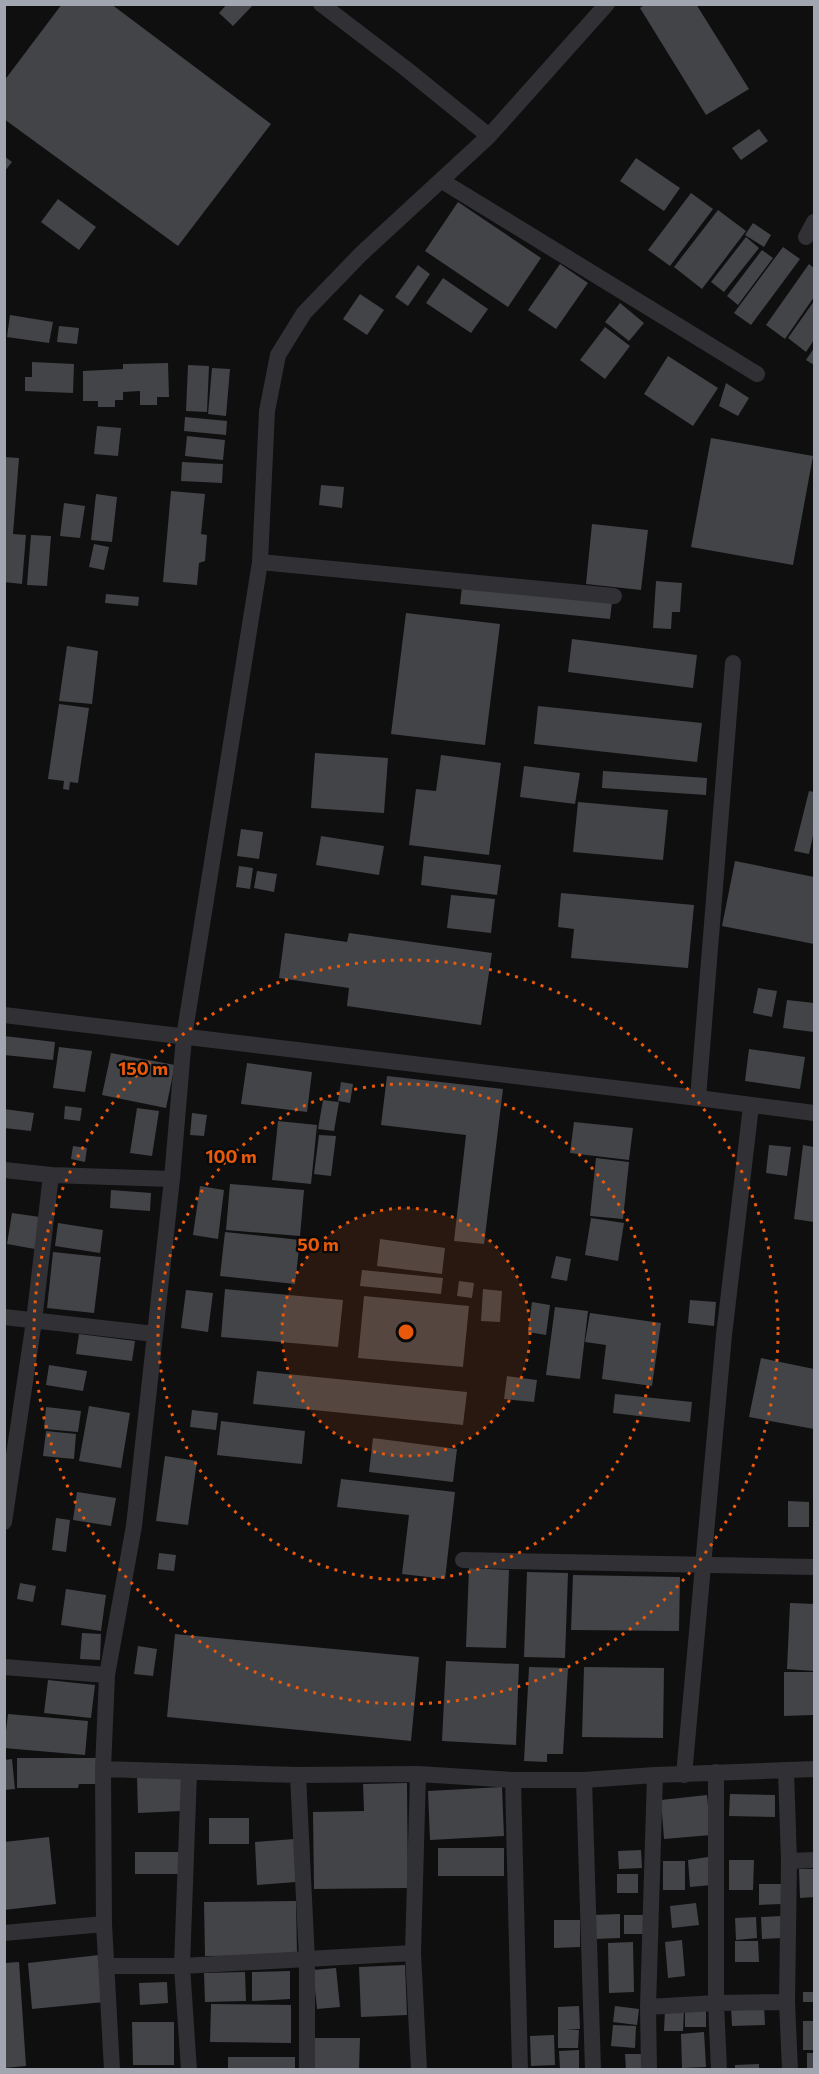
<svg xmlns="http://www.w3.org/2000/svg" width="819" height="2074" font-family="Commissioner,sans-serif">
  <rect width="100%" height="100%" fill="#0f0f10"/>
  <!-- building -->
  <path fill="#434448" d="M 62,4 L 111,4 L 271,124 L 178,246 L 4,119 L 4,81 Z
    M 227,4 L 254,4 L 233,26 L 219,13 Z
    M 646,4 L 696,4 L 749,89 L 706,115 L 640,8 Z
    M 759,129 L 768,141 L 741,160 L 732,148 Z
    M 4,156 L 12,162 L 4,172 Z
    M 636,158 L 680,188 L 664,211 L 620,181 Z
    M 691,193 L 713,209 L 670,266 L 648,250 Z
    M 58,199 L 96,227 L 79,250 L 41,222 Z
    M 458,202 L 541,258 L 508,307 L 425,251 Z
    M 718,210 L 746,231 L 702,289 L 674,267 Z
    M 753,223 L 771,235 L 764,247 L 745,235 Z
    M 746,237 L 759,248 L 724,292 L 711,282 Z
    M 783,247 L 800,259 L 751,325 L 734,313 Z
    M 762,250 L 773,258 L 738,305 L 727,296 Z
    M 560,264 L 588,283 L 556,329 L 528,310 Z
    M 809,264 L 814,268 L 814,297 L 785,339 L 766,325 Z
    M 418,265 L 430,274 L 408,306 L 395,297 Z
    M 443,278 L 488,309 L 471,333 L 426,303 Z
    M 360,294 L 384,310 L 367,335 L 343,319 Z
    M 814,301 L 814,340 L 806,352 L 788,338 Z
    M 620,303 L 644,323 L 629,341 L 605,322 Z
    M 10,315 L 53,322 L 49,343 L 7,337 Z
    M 59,326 L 79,328 L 77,344 L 57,342 Z
    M 605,327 L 630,346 L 605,379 L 580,360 Z
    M 814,348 L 814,365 L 806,360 Z
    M 668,356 L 718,388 L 693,426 L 644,394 Z
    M 32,362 L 74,364 L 73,393 L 25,391 L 25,377 L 32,377 Z
    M 168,363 L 169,397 L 157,397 L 157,405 L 140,405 L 140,391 L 123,392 L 123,400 L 115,400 L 115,407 L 98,407 L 98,401 L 83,401 L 83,371 L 123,369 L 123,364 Z
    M 188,365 L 209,366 L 207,412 L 186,411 Z
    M 212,368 L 230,369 L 226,416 L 208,414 Z
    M 726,383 L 749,398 L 738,416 L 719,406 Z
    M 185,417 L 227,421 L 226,435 L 184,431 Z
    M 97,426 L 121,428 L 118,456 L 94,454 Z
    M 187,436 L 225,440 L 223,460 L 185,456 Z
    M 711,438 L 813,456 L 793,565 L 691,547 Z
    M 4,457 L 19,458 L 13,534 L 26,535 L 22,584 L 4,582 Z
    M 182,462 L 223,464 L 222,483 L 181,481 Z
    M 321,485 L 344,487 L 342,508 L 319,505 Z
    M 171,491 L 205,494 L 201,534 L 207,535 L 205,561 L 199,563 L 197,585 L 163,582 Z
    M 96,494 L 117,497 L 112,542 L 91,540 Z
    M 64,503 L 85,506 L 80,538 L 60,536 Z
    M 592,524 L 648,530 L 641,590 L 586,584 Z
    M 31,535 L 51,536 L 47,586 L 27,585 Z
    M 94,544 L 109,547 L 104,570 L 89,567 Z
    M 656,581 L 682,583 L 680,612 L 672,612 L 671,629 L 653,628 Z
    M 462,587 L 612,602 L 610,619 L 460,604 Z
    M 106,594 L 139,597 L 138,606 L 105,603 Z
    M 406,613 L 500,624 L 485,745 L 391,734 Z
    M 572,639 L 697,655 L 693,688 L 568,672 Z
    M 67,646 L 98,651 L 92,704 L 59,701 Z
    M 59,704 L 89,708 L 78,783 L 70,782 L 69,790 L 63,789 L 64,781 L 48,779 Z
    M 538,706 L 702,723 L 697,762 L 534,744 Z
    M 315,753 L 388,758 L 384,813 L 311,808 Z
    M 441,755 L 501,763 L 489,855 L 409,845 L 416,789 L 436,791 Z
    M 524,766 L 580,773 L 575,804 L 520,797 Z
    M 603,771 L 707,778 L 706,795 L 602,788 Z
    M 809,791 L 814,792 L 814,831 L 809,854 L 794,851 Z
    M 578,802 L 668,810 L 663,860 L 573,852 Z
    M 241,829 L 263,832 L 259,859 L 237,856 Z
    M 321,836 L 384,846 L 379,875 L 316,865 Z
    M 424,856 L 501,865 L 497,895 L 421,885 Z
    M 735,861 L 814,877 L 814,944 L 722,926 Z
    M 239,866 L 253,868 L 250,889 L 236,887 Z
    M 257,871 L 277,874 L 274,892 L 254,888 Z
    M 561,893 L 694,905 L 688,968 L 571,958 L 574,929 L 558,927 Z
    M 451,895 L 495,899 L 491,933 L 447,928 Z
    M 285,933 L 347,942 L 349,933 L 492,953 L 481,1025 L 347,1006 L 349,988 L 279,978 Z
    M 758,988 L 777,991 L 772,1017 L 753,1013 Z
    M 787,1000 L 814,1003 L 814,1032 L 783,1028 Z
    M 4,1036 L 55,1042 L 53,1060 L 4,1055 Z
    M 59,1047 L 92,1051 L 85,1092 L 53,1088 Z
    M 749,1049 L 805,1057 L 800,1089 L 745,1081 Z
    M 111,1053 L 175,1065 L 166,1108 L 102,1095 Z
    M 247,1063 L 312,1072 L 307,1112 L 241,1104 Z
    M 387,1076 L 503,1089 L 484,1244 L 454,1241 L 466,1135 L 381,1125 Z
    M 341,1082 L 353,1084 L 350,1103 L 338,1101 Z
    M 323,1100 L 339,1102 L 334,1131 L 318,1129 Z
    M 65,1106 L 82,1108 L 80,1121 L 64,1119 Z
    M 137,1108 L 159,1111 L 152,1156 L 130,1153 Z
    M 4,1109 L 34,1113 L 31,1131 L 4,1128 Z
    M 192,1113 L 207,1115 L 204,1136 L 190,1135 Z
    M 278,1121 L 317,1125 L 311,1184 L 272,1180 Z
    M 574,1122 L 633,1128 L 629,1160 L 570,1153 Z
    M 319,1135 L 336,1136 L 331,1176 L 314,1174 Z
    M 769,1145 L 791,1147 L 787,1176 L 766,1173 Z
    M 803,1145 L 814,1147 L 814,1222 L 794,1219 Z
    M 73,1146 L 87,1148 L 85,1162 L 71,1159 Z
    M 596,1158 L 629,1162 L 623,1219 L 590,1216 Z
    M 230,1184 L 304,1190 L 300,1236 L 226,1230 Z
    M 200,1186 L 224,1190 L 218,1239 L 193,1235 Z
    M 111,1190 L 151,1193 L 150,1211 L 110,1208 Z
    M 12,1213 L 40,1217 L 35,1249 L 7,1244 Z
    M 591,1218 L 624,1223 L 618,1261 L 585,1255 Z
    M 58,1223 L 103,1230 L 100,1253 L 55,1246 Z
    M 225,1232 L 300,1240 L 295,1284 L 220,1276 Z
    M 380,1239 L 445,1248 L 442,1274 L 377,1266 Z
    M 53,1252 L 101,1257 L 94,1313 L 47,1308 Z
    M 556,1256 L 571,1259 L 567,1281 L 551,1278 Z
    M 362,1270 L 443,1278 L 441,1294 L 360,1286 Z
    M 459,1281 L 474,1283 L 472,1298 L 457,1296 Z
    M 225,1289 L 343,1300 L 338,1347 L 221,1337 Z
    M 483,1289 L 502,1291 L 500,1322 L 481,1321 Z
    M 186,1290 L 213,1293 L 208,1332 L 181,1328 Z
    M 364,1296 L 469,1306 L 463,1367 L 358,1358 Z
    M 690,1300 L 716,1302 L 714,1326 L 688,1323 Z
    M 532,1302 L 550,1305 L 546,1335 L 528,1332 Z
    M 555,1307 L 588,1311 L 580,1379 L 546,1375 Z
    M 590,1313 L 661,1323 L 652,1386 L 602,1379 L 606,1345 L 585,1342 Z
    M 79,1334 L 135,1341 L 132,1361 L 76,1354 Z
    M 761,1358 L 814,1369 L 814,1429 L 749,1417 Z
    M 49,1365 L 87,1371 L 83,1391 L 46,1385 Z
    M 257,1371 L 467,1392 L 463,1425 L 253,1404 Z
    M 507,1376 L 537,1380 L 534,1402 L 504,1399 Z
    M 615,1394 L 692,1402 L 690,1422 L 613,1413 Z
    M 89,1406 L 130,1413 L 121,1468 L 79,1461 Z
    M 46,1407 L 81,1411 L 78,1432 L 44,1429 Z
    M 192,1410 L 218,1413 L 216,1430 L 190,1427 Z
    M 221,1421 L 305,1431 L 302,1464 L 217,1455 Z
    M 46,1431 L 76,1434 L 74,1459 L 43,1456 Z
    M 373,1438 L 457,1449 L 453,1482 L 369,1472 Z
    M 165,1456 L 197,1461 L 188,1525 L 156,1521 Z
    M 341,1479 L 455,1492 L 445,1579 L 402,1574 L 409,1515 L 337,1507 Z
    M 77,1492 L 116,1498 L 111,1526 L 73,1520 Z
    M 788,1501 L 809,1502 L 809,1527 L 788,1527 Z
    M 56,1518 L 70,1520 L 66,1552 L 52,1550 Z
    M 159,1553 L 176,1555 L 174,1571 L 157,1569 Z
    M 469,1568 L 509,1570 L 506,1648 L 466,1647 Z
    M 527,1572 L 568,1573 L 565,1658 L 524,1657 Z
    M 573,1575 L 680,1577 L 679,1631 L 571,1630 Z
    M 20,1583 L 36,1586 L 33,1602 L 17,1599 Z
    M 66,1589 L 106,1595 L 101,1631 L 61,1625 Z
    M 790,1603 L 814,1604 L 814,1671 L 787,1669 Z
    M 82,1633 L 101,1634 L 100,1660 L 80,1659 Z
    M 175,1634 L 419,1657 L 411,1741 L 167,1717 Z
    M 138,1646 L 157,1649 L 153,1676 L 134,1674 Z
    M 446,1661 L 519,1664 L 516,1745 L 442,1741 Z
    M 529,1667 L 568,1668 L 563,1754 L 547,1754 L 547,1762 L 524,1761 Z
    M 584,1667 L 664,1668 L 663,1738 L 582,1737 Z
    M 784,1672 L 813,1672 L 813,1715 L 784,1716 Z
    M 48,1680 L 95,1685 L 91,1718 L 44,1713 Z
    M 8,1714 L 88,1721 L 85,1755 L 4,1748 Z
    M 17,1758 L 96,1758 L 96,1784 L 79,1784 L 78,1788 L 17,1788 Z
    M 12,1759 L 15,1789 L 4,1790 L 4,1760 Z
    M 181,1775 L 182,1811 L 138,1813 L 137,1777 Z
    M 407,1783 L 408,1888 L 314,1889 L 313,1812 L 364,1811 L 363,1784 Z
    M 502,1787 L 504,1836 L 430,1840 L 428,1791 Z
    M 730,1794 L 775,1795 L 775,1817 L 729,1816 Z
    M 707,1795 L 711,1835 L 664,1839 L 661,1800 Z
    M 209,1818 L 249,1818 L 249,1844 L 209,1844 Z
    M 49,1837 L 56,1904 L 4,1910 L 4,1842 Z
    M 294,1839 L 296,1882 L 257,1885 L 255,1842 Z
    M 438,1848 L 504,1848 L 504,1876 L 438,1876 Z
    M 641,1850 L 642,1868 L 619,1869 L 618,1851 Z
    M 135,1852 L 181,1852 L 182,1874 L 135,1874 Z
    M 708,1857 L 711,1885 L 690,1887 L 688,1860 Z
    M 729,1860 L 754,1860 L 753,1890 L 729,1890 Z
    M 663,1861 L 685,1861 L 685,1890 L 663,1890 Z
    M 799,1869 L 814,1869 L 814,1897 L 800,1898 Z
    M 617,1874 L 638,1874 L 638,1893 L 617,1893 Z
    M 759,1884 L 782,1884 L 782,1904 L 759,1905 Z
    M 296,1901 L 297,1955 L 205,1956 L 204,1902 Z
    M 696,1903 L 699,1925 L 672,1928 L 670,1906 Z
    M 620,1914 L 620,1938 L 594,1939 L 593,1915 Z
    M 624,1915 L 643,1915 L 643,1934 L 624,1934 Z
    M 782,1916 L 783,1938 L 762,1939 L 761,1917 Z
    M 756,1917 L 757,1938 L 736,1940 L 735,1918 Z
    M 554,1920 L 580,1920 L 580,1947 L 554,1948 Z
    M 682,1940 L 685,1976 L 668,1978 L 665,1942 Z
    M 735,1941 L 758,1941 L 759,1962 L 735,1962 Z
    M 633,1942 L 634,1992 L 609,1993 L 608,1943 Z
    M 99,1955 L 104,2002 L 32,2009 L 28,1963 Z
    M 19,1962 L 26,2066 L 4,2068 L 4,1963 Z
    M 405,1965 L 407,2015 L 361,2017 L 359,1967 Z
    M 336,1968 L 340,2007 L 317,2009 L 313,1970 Z
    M 290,1971 L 290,1999 L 252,2001 L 252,1972 Z
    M 245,1972 L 246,2001 L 205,2002 L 204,1973 Z
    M 167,1982 L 168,2003 L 140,2005 L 139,1983 Z
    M 803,1992 L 814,1992 L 814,2002 L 803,2002 Z
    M 211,2004 L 291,2005 L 291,2043 L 210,2042 Z
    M 579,2006 L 580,2029 L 566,2029 L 579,2030 L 578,2048 L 558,2048 L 558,2007 Z
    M 615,2006 L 639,2009 L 637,2025 L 613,2022 Z
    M 764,2006 L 765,2025 L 732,2026 L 731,2007 Z
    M 685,2009 L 706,2009 L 706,2027 L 685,2027 Z
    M 665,2010 L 684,2010 L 683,2031 L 664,2031 Z
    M 803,2021 L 814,2021 L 814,2050 L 803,2050 Z
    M 132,2022 L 174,2022 L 174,2065 L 133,2065 Z
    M 613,2025 L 636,2026 L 635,2048 L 611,2046 Z
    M 704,2032 L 706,2067 L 682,2068 L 681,2034 Z
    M 554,2035 L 555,2065 L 531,2066 L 530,2036 Z
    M 315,2038 L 360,2038 L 359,2070 L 314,2070 Z
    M 579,2050 L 579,2068 L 560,2069 L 559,2051 Z
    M 807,2053 L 814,2053 L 814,2070 L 807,2070 Z
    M 625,2054 L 647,2054 L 647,2070 L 626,2070 Z
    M 228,2057 L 295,2057 L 295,2070 L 228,2070 Z
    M 759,2064 L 759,2070 L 735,2070 L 735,2065 Z"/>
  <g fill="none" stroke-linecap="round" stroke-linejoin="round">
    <!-- minor -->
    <path stroke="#313135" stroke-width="16" d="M 321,4 L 405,68 L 489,136
      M 442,181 L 757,374
      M 806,237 L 814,222
      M 260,562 L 614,596
      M 4,1015 L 698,1098 L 814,1113
      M 698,1098 L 733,663
      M 4,1170 L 51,1175 L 172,1179
      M 4,1317 L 155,1334
      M 4,1522 L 34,1321 L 51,1175
      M 463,1560 L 814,1567
      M 4,1667 L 107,1675
      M 103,1769 L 298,1775 L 418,1774 L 513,1780 L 584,1780 L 655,1775 L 814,1769
      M 786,1771 L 789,1861 L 787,2002 L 790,2070
      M 716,1772 L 716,2003 L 719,2070
      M 418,1774 L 413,1953 L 419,2070
      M 298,1775 L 307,1960 L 307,2070
      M 684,1775 L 724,1335 L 751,1106
      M 513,1780 L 520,2070
      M 584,1780 L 593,2070
      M 789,1861 L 814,1860
      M 4,1933 L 104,1924
      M 106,1966 L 182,1966 L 413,1953
      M 648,2007 L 716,2003 L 787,2002
      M 112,2070 L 104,1924 L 103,1769 L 107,1675 L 134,1526 L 172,1179 L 184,1037 L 260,562 L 267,411 L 278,355 L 304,313 L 361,254 L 489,136 L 607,4
      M 189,2070 L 182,1966 L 189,1773
      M 649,2070 L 648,2007 L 655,1775"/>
  </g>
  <!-- distance rings -->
  <circle cx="406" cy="1332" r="124" fill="#e8590c" fill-opacity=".12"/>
  <g fill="none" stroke="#e8590c" stroke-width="3" stroke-dasharray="3 6">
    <circle cx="406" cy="1332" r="124"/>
    <circle cx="406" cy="1332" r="248"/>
    <circle cx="406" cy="1332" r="372"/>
  </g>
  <circle cx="406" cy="1332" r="9" fill="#e8590c" stroke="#0a0a0b" stroke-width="3"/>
  <g font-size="18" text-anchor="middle" font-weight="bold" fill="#e8590c" stroke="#0a0a0b" stroke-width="4.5" stroke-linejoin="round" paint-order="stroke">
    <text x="143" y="1075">150 m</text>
    <text x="231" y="1163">100 m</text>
    <text x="318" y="1251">50 m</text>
  </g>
  <!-- border -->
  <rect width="819" height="2074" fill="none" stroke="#a1a6b0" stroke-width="12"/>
</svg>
